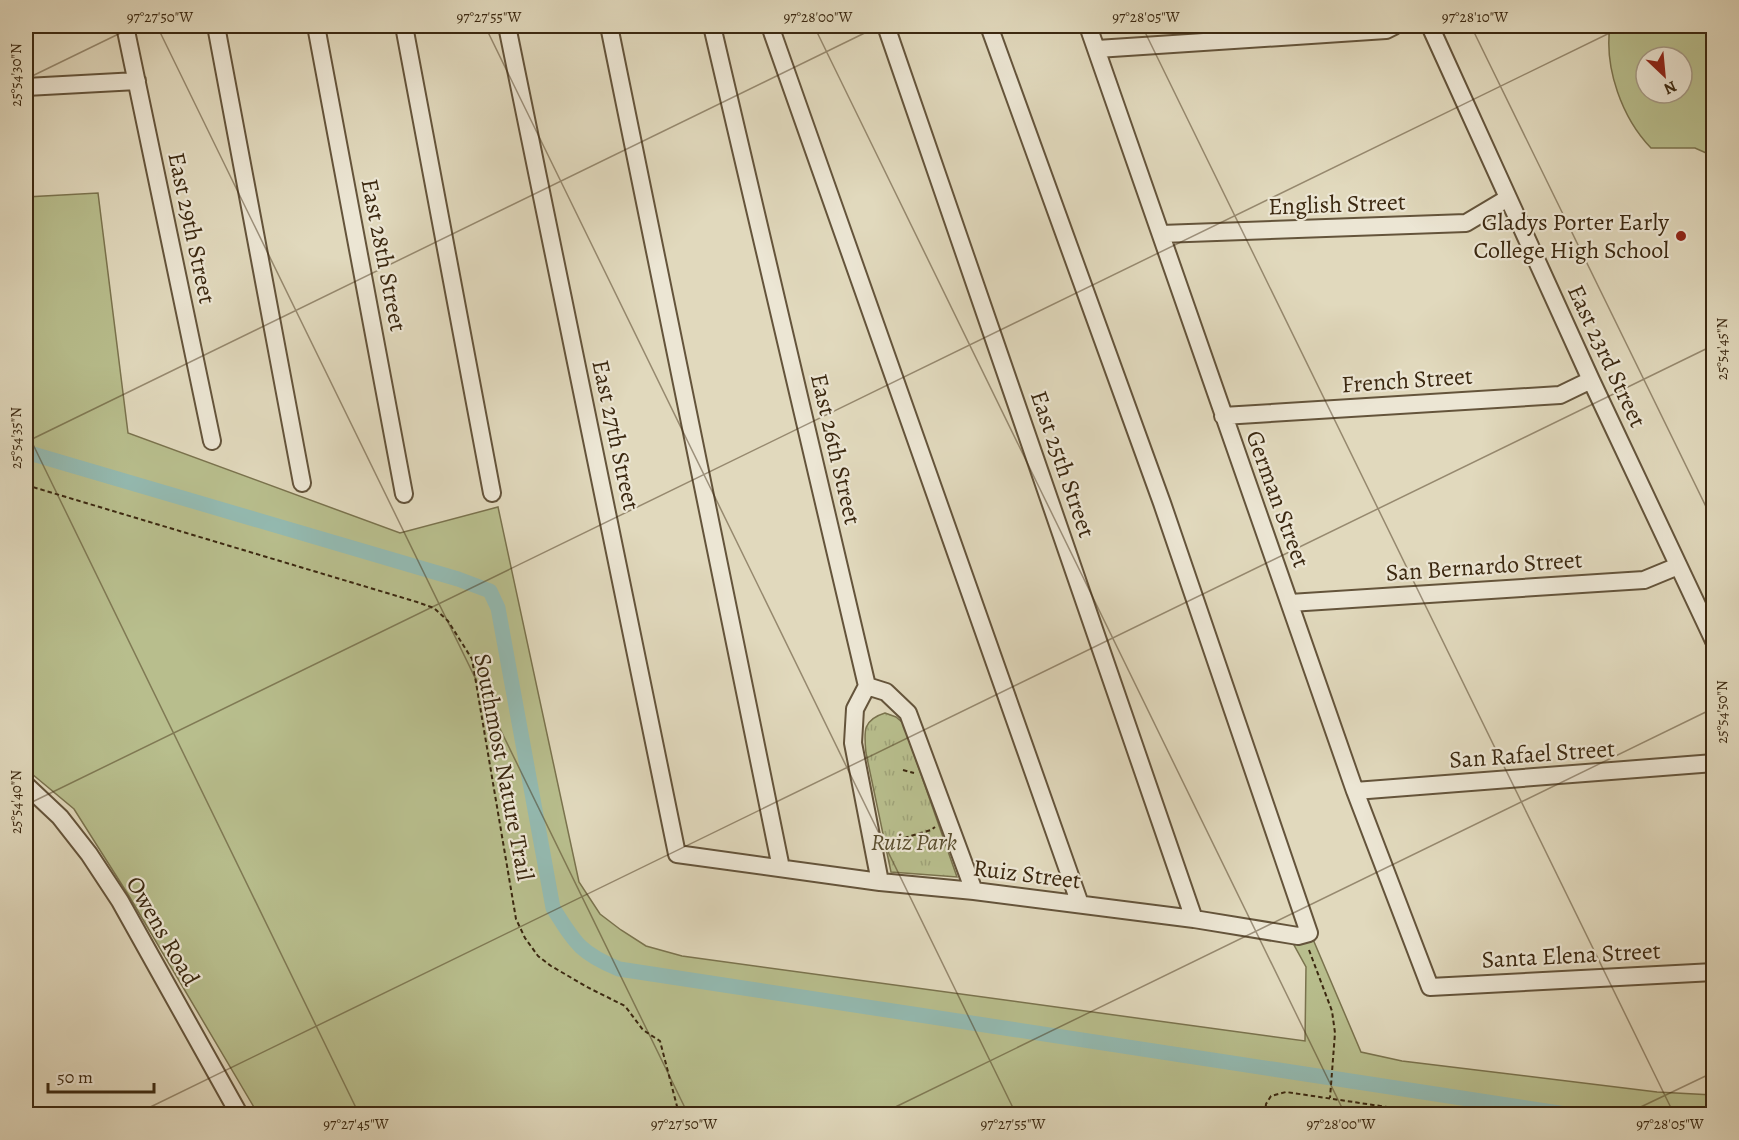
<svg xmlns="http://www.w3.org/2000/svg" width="1739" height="1140" font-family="Alegreya,serif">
  <defs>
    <pattern id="park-tufts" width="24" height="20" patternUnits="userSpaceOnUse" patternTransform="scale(1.5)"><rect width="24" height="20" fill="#b8be8d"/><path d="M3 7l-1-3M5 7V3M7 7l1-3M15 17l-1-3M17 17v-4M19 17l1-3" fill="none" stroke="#9fa379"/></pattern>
  </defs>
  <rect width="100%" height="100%" fill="#e1d9bd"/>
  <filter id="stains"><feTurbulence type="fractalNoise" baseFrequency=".00333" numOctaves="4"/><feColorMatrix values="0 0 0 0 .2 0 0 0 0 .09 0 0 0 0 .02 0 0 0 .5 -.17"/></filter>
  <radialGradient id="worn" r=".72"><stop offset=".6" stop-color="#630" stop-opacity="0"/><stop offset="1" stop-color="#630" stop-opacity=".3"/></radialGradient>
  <!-- grass -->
  <path fill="#b8be8d" stroke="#7a734e" stroke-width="1.5" fill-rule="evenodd" d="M 1610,26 L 1713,26 L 1713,156 L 1695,148 L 1651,148 C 1622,118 1604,68 1610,26 ZM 1646,57 L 1682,57 L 1682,93 L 1646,93 Z
    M 98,193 L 128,433 L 400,533 L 498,507 L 579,882 L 600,914 L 621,930 L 646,946 L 682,956 L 1305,1041 L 1306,967 L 1294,945 L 1312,937 L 1361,1052 L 1402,1061 L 1657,1092 L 1713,1095 L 1713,1114 L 258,1114 L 129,896 L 74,809 L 26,769 L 26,197 Z"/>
  <!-- park -->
  <path fill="url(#park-tufts)" stroke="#7a734e" stroke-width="1.5" d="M 885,713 L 896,717 L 903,723 L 957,877 L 891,872 L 866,753 C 864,732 862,720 885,713 Z"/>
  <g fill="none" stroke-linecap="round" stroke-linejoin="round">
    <!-- canal -->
    <path stroke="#94bab1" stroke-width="15" d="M 26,452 L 458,579 L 490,591 L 498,608 L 553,908 C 575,943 580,953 619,969 L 1566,1114"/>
    <!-- minor casing -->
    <g stroke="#64543b" stroke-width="20">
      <path id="minor" d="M 125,26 L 212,441
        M 216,26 L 302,483
        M 316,26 L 404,494
        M 404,26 L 492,493
        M 507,26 L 677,854 L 880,882 L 974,891 L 1194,919 L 1298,936 L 1309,933 L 1162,503 L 989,26
        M 609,26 L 781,868
        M 712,26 L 867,686 L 855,709 L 853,743 L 880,882
        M 770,26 L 1080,904
        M 886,26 L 1194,919
        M 1088,26 L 1355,791 L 1430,987 L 1714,972
        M 1430,26 L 1591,380 L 1714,641
        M 1097,49 L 1386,30 L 1394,26
        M 26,87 L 137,81
        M 1161,234 L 1466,223 L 1508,198
        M 1223,416 L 1560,395 L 1591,380
        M 1290,603 L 1644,580 L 1678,566
        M 867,686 L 886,692 L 908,713 L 974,891
        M 26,785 L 60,817 L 89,854 L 120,901 L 239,1114
        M 1355,791 L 1714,763"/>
    </g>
    <!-- path -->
    <path stroke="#3b2810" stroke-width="2" stroke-dasharray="4.5 3" stroke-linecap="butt" d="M 26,485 L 417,602 L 434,608 L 448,621 L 472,659 L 516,919 L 525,938 L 538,956 L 551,966 L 589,988 L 625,1006 L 643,1030 L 660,1041 L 679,1114
      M 903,770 L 914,773
      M 897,840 L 931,830 L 935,827
      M 1309,950 L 1332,1011 L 1335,1033 L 1330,1098
      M 1265,1114 L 1266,1104 L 1271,1096 L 1286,1092 L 1434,1114"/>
    <!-- minor -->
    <use href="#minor" stroke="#ece6d4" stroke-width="16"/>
  </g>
  <!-- ticks -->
  <path fill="none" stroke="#3b2810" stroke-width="1.5" stroke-opacity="0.45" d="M 157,26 L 688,1114M 485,26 L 1016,1114M 814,26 L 1345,1114M 1142,26 L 1674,1114M 1471,26 L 1714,523M 26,79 L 135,26M 26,430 L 359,1114M 26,442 L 879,26M 26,805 L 1624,26M 26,1103 L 31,1114M 136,1114 L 1714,345M 881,1114 L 1714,708M 1626,1114 L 1714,1072"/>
  <!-- markers -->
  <circle fill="#8f2418" stroke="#ece6d4" stroke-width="2" cx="1681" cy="236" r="6"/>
  <g text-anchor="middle" stroke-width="4.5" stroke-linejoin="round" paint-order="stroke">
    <!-- street labels -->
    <g font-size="24" fill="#3b2810" stroke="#ece6d4">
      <text transform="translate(1337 204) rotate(-2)" y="8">English Street</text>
      <text transform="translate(192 228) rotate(78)" y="8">East 29th Street</text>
      <text transform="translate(384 255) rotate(79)" y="8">East 28th Street</text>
      <text transform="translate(1607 356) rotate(65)" y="8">East 23rd Street</text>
      <text transform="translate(1407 380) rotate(-4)" y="8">French Street</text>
      <text transform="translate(616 435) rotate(78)" y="8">East 27th Street</text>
      <text transform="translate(836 449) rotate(77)" y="8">East 26th Street</text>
      <text transform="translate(1063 464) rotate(71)" y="8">East 25th Street</text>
      <text transform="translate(1278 499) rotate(70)" y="8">German Street</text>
      <text transform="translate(1484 566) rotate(-4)" y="8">San Bernardo Street</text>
      <text transform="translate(1532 754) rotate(-4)" y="8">San Rafael Street</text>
      <text transform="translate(504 767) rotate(79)" y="8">Southmost Nature Trail</text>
      <text transform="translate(1027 874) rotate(7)" y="8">Ruiz Street</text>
      <text transform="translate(163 931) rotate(60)" y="8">Owens Road</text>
      <text transform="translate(1571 955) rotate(-3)" y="8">Santa Elena Street</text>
    </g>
    <!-- poi labels -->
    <g font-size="24" fill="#3b2810" stroke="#ece6d4" text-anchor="end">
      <text x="1669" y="230">Gladys Porter Early<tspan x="1669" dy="28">College High School</tspan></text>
    </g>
    <!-- park labels -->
    <g font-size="24" font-style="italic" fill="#5a4e2f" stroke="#ece6d4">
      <text x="914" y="850">Ruiz Park</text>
    </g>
  </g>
  <!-- margin -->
  <rect width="1739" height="1140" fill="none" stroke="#e1d9bd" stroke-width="66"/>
  <!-- north arrow -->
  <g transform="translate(1664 75) rotate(154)"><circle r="28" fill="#ece6d4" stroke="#a59a86" stroke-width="1.5"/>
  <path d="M0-4.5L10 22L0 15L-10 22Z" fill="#8f2418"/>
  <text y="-9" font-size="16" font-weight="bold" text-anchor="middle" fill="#3b2810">N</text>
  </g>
  <!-- scale -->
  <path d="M48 1083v9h106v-9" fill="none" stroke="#3b2810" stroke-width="3"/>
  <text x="57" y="1083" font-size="18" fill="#3b2810" stroke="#ece6d4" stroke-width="4.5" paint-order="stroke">50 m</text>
  <rect x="33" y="33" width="1673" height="1074" fill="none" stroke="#3b2810" stroke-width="2"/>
  <g font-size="15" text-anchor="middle" fill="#3b2810">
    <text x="160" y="22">97°27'50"W</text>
    <text x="489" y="22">97°27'55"W</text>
    <text x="818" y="22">97°28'00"W</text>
    <text x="1146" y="22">97°28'05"W</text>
    <text x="1475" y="22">97°28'10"W</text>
    <text transform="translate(16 75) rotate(-90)" y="5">25°54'30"N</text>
    <text transform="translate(1722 349) rotate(-90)" y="5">25°54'45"N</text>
    <text transform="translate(16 438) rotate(-90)" y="5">25°54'35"N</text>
    <text transform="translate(1722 712) rotate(-90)" y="5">25°54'50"N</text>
    <text transform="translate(16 802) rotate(-90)" y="5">25°54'40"N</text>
    <text x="356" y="1129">97°27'45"W</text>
    <text x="684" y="1129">97°27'50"W</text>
    <text x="1013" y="1129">97°27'55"W</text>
    <text x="1341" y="1129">97°28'00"W</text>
    <text x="1670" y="1129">97°28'05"W</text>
  </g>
  <rect width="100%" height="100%" filter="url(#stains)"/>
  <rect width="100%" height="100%" fill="url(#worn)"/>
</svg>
